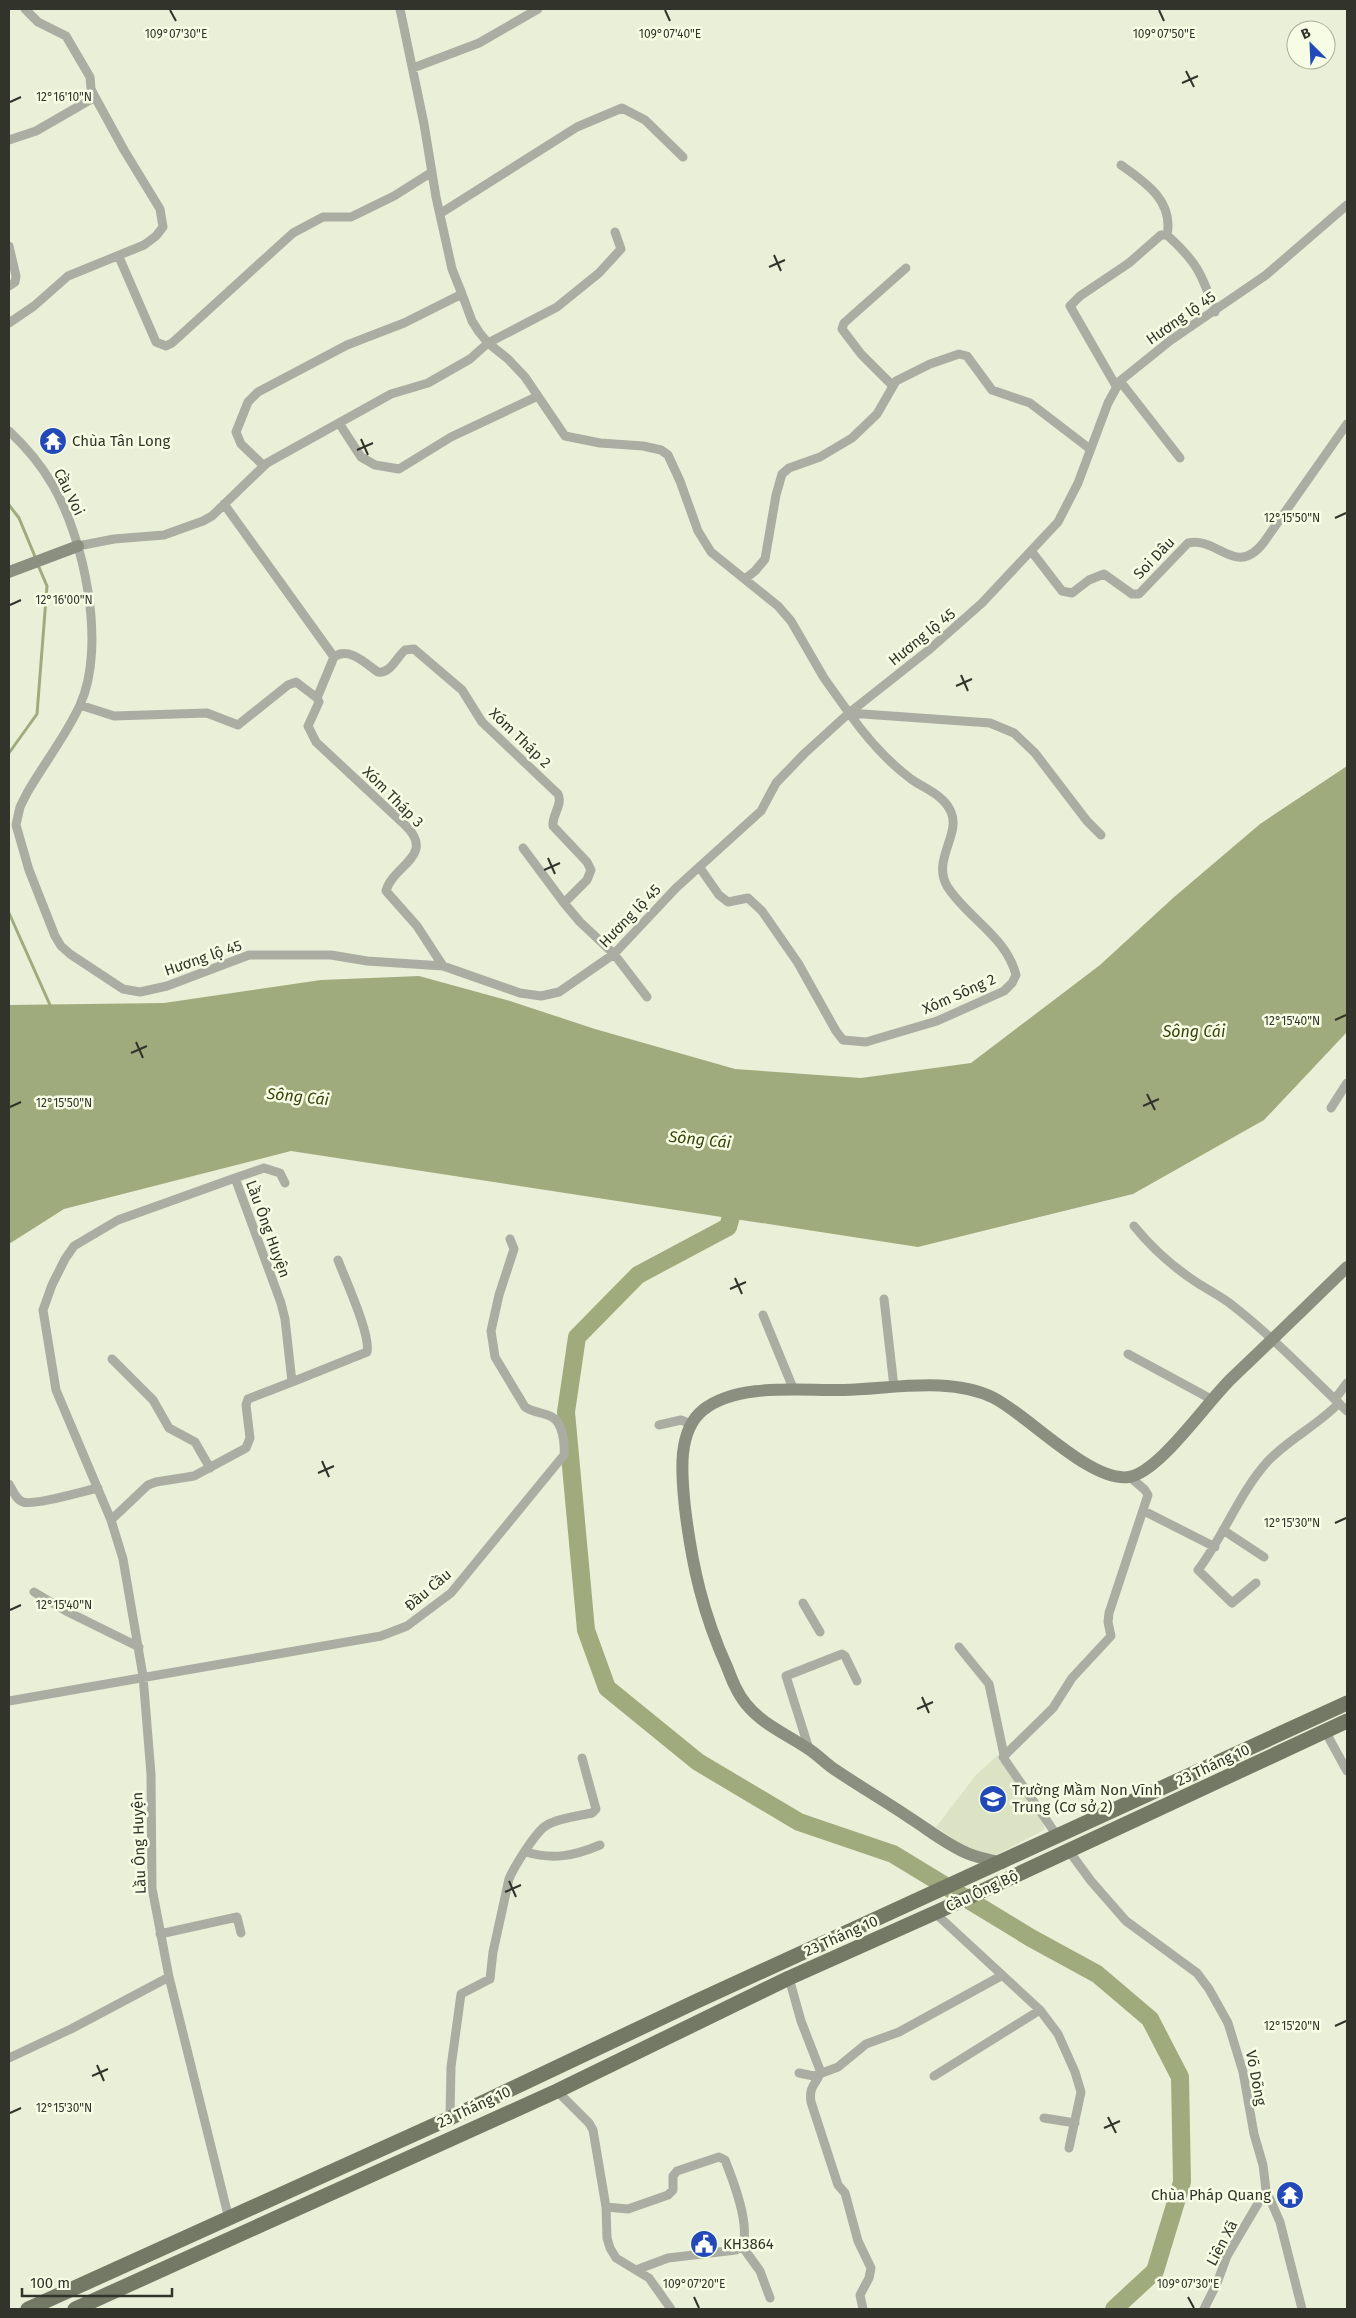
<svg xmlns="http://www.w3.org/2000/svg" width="1356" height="2318" font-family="'Fira Sans',sans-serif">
  <rect width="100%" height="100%" fill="#e9f0d7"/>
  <!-- built -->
  <path fill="#dbe3c4" d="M 998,1755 L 1044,1823 L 1044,1830 L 994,1856 L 971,1851 L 936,1827 L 976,1775 Z"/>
  <!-- water -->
  <path fill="#a0ab7d" d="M 1347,766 L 1347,1032 L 1264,1120 L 1133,1194 L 918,1247 L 291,1151 L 64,1209 L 9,1244 L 9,1005 L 164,1003 L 321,980 L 419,976 L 510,1001 L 595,1029 L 735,1069 L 861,1078 L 971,1063 L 1100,965 L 1173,898 L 1260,824 Z"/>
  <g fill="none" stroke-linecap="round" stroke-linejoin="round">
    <!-- stream -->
    <path stroke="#a0ab7d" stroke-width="3" d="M 9,505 L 19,518 L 36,559
      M 9,753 L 37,714 L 47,586 L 38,565
      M 9,913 L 50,1005"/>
    <!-- river -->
    <path stroke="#a0ab7d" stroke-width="18" d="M 737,1196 L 728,1227 L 638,1275 L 577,1337 L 566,1412 L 586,1630 L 607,1688 L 698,1762 L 799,1822 L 893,1854 L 1031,1938 L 1097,1974 L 1150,2019 L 1180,2077 L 1182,2182 L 1155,2271 L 1114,2309"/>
    <!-- street -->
    <path stroke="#abada3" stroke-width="9" d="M 400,9 L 424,124 L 436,197 L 452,269 L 462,294 L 472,321 L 479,332 L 488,343 L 508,359 L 525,377 L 565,436 L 600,443 L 643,446 L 661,450 L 668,455 L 680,481 L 698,531 L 711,552 L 778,606 L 791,621 L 824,678 L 849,713 L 990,723 L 1014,733 L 1035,753 L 1087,821 L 1101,835
      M 413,68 L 479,43 L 538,9
      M 9,140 L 36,131 L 95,97
      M 1121,165 C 1145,182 1174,201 1167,235
      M 441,213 L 577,127 L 622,108 L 645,120 L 683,157
      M 9,246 L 16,276 L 15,282 L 9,286
      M 119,257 L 156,342 L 166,346 L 172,343 L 293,233 L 323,217 L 351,217 L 394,196 L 432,172
      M 9,323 L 34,306 L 68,276 L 144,245 L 156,236 L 163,227 L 160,209 L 124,150 L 95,97 L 91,89 L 90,77 L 66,36 L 38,22 L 25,9
      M 1120,381 L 1180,458
      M 893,386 L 861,354 L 842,329 L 844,323 L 906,268
      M 1116,386 L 1070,306 L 1080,296 L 1129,263 L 1161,235 L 1167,235 C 1197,262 1202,274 1215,312
      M 339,423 L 361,457 L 375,465 L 399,469 L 451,437 L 538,396
      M 9,431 C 26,447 40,463 52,484 C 84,537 107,646 80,705 C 67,734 43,765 27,793 L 20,807 L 16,825 L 29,870 L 55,936 L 61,946 L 70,954 L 123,989 L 140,992 L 167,986 L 249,955 L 331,955 L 367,961 L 443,966 L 520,993 L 541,996 L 559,992 L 614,954 L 676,888 L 761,811 L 776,783 L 805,753 L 849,713 L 930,649 L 982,603 L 1058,522 L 1078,483 L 1108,403 L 1120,381 L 1171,340 L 1266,275 L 1347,205
      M 263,465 L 241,444 L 236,432 L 248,402 L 258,392 L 347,345 L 404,323 L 462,294
      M 224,504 L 334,657 C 349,646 366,664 378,672 C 390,674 396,658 405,650 L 414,649 L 462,690 L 482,722 L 558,794 C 563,805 552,814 553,826 L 587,862 L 591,870 L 587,880 L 564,903 L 580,922 L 614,954 L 647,997
      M 78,546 L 114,539 L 164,535 L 203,521 L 212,516 L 267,463 L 391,394 L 428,383 L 470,359 L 488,343 L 557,307 L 599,273 L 621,249 L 615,232
      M 1032,552 L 1062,591 L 1072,593 L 1089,580 L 1104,574 L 1132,594 L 1139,594 L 1188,543 C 1218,536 1236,579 1264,542 L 1347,424
      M 745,579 L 755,571 L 765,559 L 776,495 L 782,474 L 789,468 L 820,457 L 852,438 L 877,414 L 896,381 L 930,364 L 959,354 L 967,356 L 992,390 L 1030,403 L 1090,449
      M 317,698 L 334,657
      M 80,705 L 114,716 L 207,713 L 238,725 L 288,685 L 296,682 L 317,698 L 319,702 L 308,726 L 316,742 L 406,826 C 436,856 392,866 386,891 L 417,926 L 443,966
      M 523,848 L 564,903
      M 700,868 L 719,895 L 728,902 L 748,898 L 762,911 L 798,963 L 836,1031 L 843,1040 L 866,1042 L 937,1021 L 1004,991 L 1012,983 L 1016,975 C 1006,936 967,918 947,886 C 932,860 961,834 951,812 C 944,795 925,789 911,779 C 887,761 866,737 849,713
      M 1331,1108 L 1347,1083
      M 235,1178 L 264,1168 L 280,1173 L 285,1183
      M 1134,1226 C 1152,1248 1173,1267 1196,1282 C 1208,1290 1221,1296 1232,1305 C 1273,1337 1309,1375 1347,1411
      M 884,1299 L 894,1387
      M 763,1315 L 793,1388
      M 1128,1354 L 1211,1399
      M 112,1359 L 153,1400 L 169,1428 L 195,1442 L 210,1468
      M 292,1382 L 367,1352 C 371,1335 345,1279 338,1260
      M 1335,1399 L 1347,1383
      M 659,1425 L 681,1420 L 691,1424
      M 9,1484 C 12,1489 16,1500 23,1502 C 34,1506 84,1491 98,1488
      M 1144,1511 L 1215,1547
      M 111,1520 L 148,1485 L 156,1482 L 194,1476 L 246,1448 L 250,1438 L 246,1405 L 248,1399 L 292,1382 L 285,1319 L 281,1303 L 235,1178 L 118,1220 L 74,1246 L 65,1259 L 52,1285 L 43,1310 L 56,1390 L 111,1520 L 123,1559 L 143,1676 L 151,1774 L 152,1888 L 169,1977 L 229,2219
      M 1223,1530 L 1264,1557
      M 1256,1583 L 1232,1603 L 1198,1570 C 1224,1536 1239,1493 1268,1461 C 1289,1439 1318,1425 1339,1403
      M 34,1592 L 66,1611 L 139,1647
      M 803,1603 L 820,1632
      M 959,1647 L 989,1684 L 1005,1760 L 1058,1837
      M 9,1701 L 381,1636 L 407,1626 L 451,1593 L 564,1455 C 565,1444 563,1423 552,1417 C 543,1412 534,1413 525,1407 L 495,1357 L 491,1331 L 499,1295 L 514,1249 L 510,1239
      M 1325,1731 L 1347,1771
      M 809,1749 L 786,1676 L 842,1654 L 845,1656 L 857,1681
      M 1003,1757 L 1053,1708 L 1072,1678 L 1111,1636 L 1108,1622 L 1109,1613 L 1148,1495 L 1145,1490 L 1130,1477
      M 1069,1851 L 1091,1881 L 1126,1921 L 1197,1973 L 1209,1989 L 1228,2023 L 1243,2072 L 1254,2134 L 1263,2165 L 1266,2190 L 1280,2222 L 1302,2309
      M 526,1852 C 553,1860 574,1856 600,1845
      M 935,1913 L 1040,2010 L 1058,2034 L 1075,2072 L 1081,2092 L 1069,2148
      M 160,1934 L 237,1917 L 241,1933
      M 789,1978 L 801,2021 L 820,2070 C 820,2083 808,2083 811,2102 L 838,2185 L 845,2193 L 858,2241 L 871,2268 L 869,2278 L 860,2295 L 863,2309
      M 9,2058 L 71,2029 L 169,1977
      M 799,2073 L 814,2076 L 838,2067 L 866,2044 L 899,2032 L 1001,1976
      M 934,2076 L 1040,2010
      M 557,2091 L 589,2123 L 593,2130 L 606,2207 L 607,2238 L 610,2248 L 616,2258 L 649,2278 L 671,2309
      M 450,2118 L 451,2067 L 461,1994 L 490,1979 L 493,1952 L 509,1879 C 514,1867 536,1831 547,1825 C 559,1818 578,1816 592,1813 L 596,1809 L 582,1758
      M 1044,2118 L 1075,2123
      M 606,2207 L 628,2209 L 668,2195 L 673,2190 L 673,2176 L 677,2171 L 719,2157 L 725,2160 C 733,2180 751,2226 742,2246 L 736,2250 L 668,2258 L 636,2270
      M 742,2246 L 760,2271 L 770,2298
      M 1204,2309 L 1217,2283 L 1227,2256 L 1266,2190"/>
    <!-- secondary -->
    <path stroke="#8b8f80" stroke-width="12" d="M 9,572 L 78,546
      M 1002,1863 C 991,1860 979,1858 969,1854 C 947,1845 929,1830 910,1818 C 885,1801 859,1786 834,1769 C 825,1763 817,1754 807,1748 C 786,1734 762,1724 746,1704 C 737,1693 732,1680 727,1667 C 703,1614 692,1566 685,1508 C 682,1478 676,1432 703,1410 C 738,1382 803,1391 844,1390 C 891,1389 950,1376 994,1398 C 1029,1416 1091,1483 1129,1477 C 1160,1472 1208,1400 1233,1377 C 1271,1341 1309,1304 1347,1267"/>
    <!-- primary -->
    <path stroke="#747966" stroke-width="15" d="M 28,2309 L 450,2118 L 697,2001 L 1347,1703
      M 75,2309 L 557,2091 L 789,1978 L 939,1911 L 1347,1721"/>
  </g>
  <!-- ticks -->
  <path fill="none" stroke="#32342b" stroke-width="2" d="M 170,10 L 176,21M 665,10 L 670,21M 1159,10 L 1164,21M 1186,71 L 1194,87M 1182,83 L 1198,76M 10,102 L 21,97M 774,255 L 781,271M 769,267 L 785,260M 361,439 L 368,455M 357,450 L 373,443M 1335,518 L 1346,513M 10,605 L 21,600M 961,675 L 968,691M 956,686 L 972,679M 548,858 L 555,874M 544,870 L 560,863M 1335,1020 L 1346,1015M 136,1042 L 143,1058M 131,1053 L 147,1046M 1147,1094 L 1155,1110M 1143,1106 L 1159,1099M 10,1107 L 21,1102M 735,1278 L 742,1294M 730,1289 L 746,1282M 322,1461 L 329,1477M 318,1473 L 334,1466M 1335,1523 L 1346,1518M 10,1610 L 21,1605M 922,1697 L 929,1713M 917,1709 L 933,1702M 509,1881 L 516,1897M 505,1892 L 521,1885M 1335,2026 L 1346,2021M 97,2065 L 104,2081M 92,2076 L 108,2069M 10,2113 L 21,2108M 1108,2117 L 1116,2133M 1104,2128 L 1120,2121M 694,2297 L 699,2308M 1188,2297 L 1194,2308"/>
  <!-- icons -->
  <defs>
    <g id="temple-disc" transform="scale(1.4375)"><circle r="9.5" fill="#2249b7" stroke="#f7fde4"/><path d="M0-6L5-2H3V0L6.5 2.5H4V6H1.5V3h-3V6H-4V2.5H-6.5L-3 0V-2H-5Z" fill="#fff"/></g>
    <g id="school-disc" transform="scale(1.4375)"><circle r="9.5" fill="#2249b7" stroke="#f7fde4"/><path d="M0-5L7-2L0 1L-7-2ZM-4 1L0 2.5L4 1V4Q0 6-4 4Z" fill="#fff"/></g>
    <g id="civic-disc" transform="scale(1.4375)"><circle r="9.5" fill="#2249b7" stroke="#f7fde4"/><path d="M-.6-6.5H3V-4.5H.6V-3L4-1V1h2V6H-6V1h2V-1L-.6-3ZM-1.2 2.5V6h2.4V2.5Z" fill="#fff"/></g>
  </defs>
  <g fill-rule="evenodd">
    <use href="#temple-disc" x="53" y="441"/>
    <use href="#school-disc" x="993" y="1799"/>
    <use href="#temple-disc" x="1290" y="2195"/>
    <use href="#civic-disc" x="704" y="2244"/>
  </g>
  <g text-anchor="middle" stroke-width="5" stroke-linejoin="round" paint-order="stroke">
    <!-- street labels -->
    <g font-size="15" fill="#32342b" stroke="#f7fde4">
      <text transform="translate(1181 318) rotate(-35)" y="5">Hương lộ 45</text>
      <text transform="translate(69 492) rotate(64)" y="5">Cầu Voi</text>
      <text transform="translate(1154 558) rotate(-46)" y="5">Soi Dâu</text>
      <text transform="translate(922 637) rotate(-39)" y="5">Hương lộ 45</text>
      <text transform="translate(520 738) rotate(44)" y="5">Xóm Tháp 2</text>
      <text transform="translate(393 797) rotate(45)" y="5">Xóm Tháp 3</text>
      <text transform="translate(630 916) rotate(-46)" y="5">Hương lộ 45</text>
      <text transform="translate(203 958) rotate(-19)" y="5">Hương lộ 45</text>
      <text transform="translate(959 994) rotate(-24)" y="5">Xóm Sông 2</text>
      <text transform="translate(268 1229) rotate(70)" y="5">Lầu Ông Huyện</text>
      <text transform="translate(428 1590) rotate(-40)" y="5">Đầu Cầu</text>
      <text transform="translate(1213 1765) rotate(-25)" y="5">23 Tháng 10</text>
      <text transform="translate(139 1843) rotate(-92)" y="5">Lầu Ông Huyện</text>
      <text transform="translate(982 1891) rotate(-25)" y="5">Cầu Ông Bộ</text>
      <text transform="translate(841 1936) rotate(-24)" y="5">23 Tháng 10</text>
      <text transform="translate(1256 2078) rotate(79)" y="5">Võ Dõng</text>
      <text transform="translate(474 2107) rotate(-25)" y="5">23 Tháng 10</text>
      <text transform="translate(1222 2243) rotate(-62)" y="5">Liên Xã</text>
    </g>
    <!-- poi labels -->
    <g font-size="15" fill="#32342b" stroke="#f7fde4" text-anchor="start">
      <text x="72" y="446">Chùa Tân Long</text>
      <text x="1012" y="1795">Trường Mầm Non Vĩnh<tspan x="1012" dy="17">Trung (Cơ sở 2)</tspan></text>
      <text x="1271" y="2200" text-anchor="end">Chùa Pháp Quang</text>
      <text x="723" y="2249">KH3864</text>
    </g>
    <!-- water labels -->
    <g font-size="16" font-style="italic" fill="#39420c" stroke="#f7fde4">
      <text x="1194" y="1037">Sông Cái</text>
      <text transform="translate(298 1096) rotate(6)" y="6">Sông Cái</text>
      <text transform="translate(700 1139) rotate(6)" y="6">Sông Cái</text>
    </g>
  </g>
  <g font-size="12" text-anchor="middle" fill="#32342b" stroke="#f7fde4" stroke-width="5" stroke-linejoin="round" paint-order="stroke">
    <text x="176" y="38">109°07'30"E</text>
    <text x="670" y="38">109°07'40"E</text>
    <text x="1164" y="38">109°07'50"E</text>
    <text x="64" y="101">12°16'10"N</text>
    <text x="1292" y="522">12°15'50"N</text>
    <text x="64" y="604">12°16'00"N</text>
    <text x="1292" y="1025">12°15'40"N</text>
    <text x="64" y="1107">12°15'50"N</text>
    <text x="1292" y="1527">12°15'30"N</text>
    <text x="64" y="1609">12°15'40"N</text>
    <text x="1292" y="2030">12°15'20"N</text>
    <text x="64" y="2112">12°15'30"N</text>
    <text x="694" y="2288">109°07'20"E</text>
    <text x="1188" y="2288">109°07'30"E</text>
  </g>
  <!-- border -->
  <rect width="1356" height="2318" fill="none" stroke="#32342b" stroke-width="20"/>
  <!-- north arrow -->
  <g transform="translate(1311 45) rotate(336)"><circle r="24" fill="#f7fde4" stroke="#a8ad9a"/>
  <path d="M0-4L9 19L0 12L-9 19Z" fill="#2249b7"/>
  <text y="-8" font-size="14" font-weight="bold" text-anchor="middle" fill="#32342b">B</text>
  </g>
  <!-- scale -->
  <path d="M22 2288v8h150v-8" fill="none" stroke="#32342b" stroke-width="2.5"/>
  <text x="30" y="2288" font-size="15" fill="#32342b" stroke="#f7fde4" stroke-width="4" paint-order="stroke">100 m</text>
</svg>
